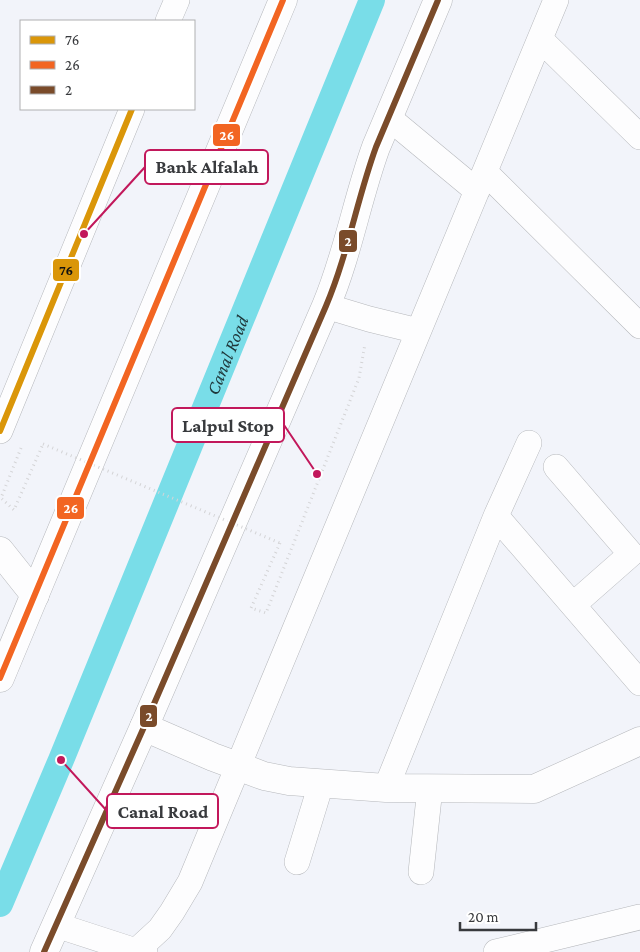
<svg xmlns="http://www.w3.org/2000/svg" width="640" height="952" font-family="'Crimson Pro',serif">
  <rect width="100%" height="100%" fill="#f2f4fa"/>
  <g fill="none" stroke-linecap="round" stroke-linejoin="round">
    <!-- canal -->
    <path stroke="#79dde8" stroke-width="26" id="s1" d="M 0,904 L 61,760 L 372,0"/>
    <!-- street casing -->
    <g stroke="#b6b8bc" stroke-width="26">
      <path id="street" d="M 168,21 L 177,0
        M 540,39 L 640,137
        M 389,118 L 477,191
        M 485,172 L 640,326
        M 326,306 L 369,319 L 418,331
        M 0,431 L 132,109
        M 556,467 L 631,554 L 573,605
        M 496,516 L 640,683
        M 386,788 L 496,516 L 529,443
        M 297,862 L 321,784
        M 421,872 L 430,788
        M 56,925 L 136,951 L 145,952
        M 135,952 L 160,929 L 172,912 L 190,882 L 556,0
        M 496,952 L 640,917"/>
    </g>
    <!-- secondary casing -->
    <g stroke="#b6b8bc" stroke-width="29">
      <path id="secondary" d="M 0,551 L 35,595
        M 144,727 L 213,757 L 264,776 L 289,781 L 386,788 L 534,789 L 640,741"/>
    </g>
    <!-- highway casing -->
    <g stroke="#b6b8bc" stroke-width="29">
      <path id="highway" d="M 0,678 L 283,0
        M 44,952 L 144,727 L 326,306 C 348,254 357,199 376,147 L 438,0"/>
    </g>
    <!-- path -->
    <path stroke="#d4d4d6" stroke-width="3" stroke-dasharray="1 4" stroke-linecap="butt" d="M 21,448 L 1,498 L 14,510 L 43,444
      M 280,543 L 251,608 L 266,613 L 359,378 L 365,344"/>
    <!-- street -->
    <use href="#street" stroke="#fdfdfe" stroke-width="25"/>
    <!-- secondary -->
    <use href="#secondary" stroke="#fdfdfe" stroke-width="28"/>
    <!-- highway -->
    <use href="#highway" stroke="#fdfdfe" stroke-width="28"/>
    <!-- path-bridge -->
    <path stroke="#d4d4d6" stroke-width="3" stroke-dasharray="1 4" stroke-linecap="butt" d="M 43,444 L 280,543"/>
    <!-- bus-1 casing -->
    <g stroke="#fff" stroke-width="10">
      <path id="bus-1" d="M 0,431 L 132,109"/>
    </g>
    <!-- bus-2 casing -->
    <g stroke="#fff" stroke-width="10">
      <path id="bus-2" d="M 0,678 L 283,0"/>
    </g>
    <!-- bus-3 casing -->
    <g stroke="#fff" stroke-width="10">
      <path id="bus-3" d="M 44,952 L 144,727 L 326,306 C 348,254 357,199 376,147 L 438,0"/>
    </g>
    <!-- bus-1 -->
    <use href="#bus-1" stroke="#da9609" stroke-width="6"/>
    <!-- bus-2 -->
    <use href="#bus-2" stroke="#f26522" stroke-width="6"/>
    <!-- bus-3 -->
    <use href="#bus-3" stroke="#7a4b2a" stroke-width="6"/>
  </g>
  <g text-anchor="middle" stroke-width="4" stroke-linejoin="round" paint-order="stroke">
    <!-- water labels -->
    <g font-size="19" font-style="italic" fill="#1e3639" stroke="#fff">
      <text dy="7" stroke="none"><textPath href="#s1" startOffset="594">Canal Road</textPath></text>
    </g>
  </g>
  <!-- callouts -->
  <path fill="none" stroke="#c2185b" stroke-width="2" d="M84 234L145 167M317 474L284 425M61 760L107 811"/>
  <g fill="#c2185b" stroke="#fff" stroke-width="2">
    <circle cx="84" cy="234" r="5"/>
    <circle cx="317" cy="474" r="5"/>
    <circle cx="61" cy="760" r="5"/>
  </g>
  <g fill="#fff" stroke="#c2185b" stroke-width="2">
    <rect x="145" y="150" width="123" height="34" rx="5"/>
    <rect x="172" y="408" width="112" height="34" rx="5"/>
    <rect x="107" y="794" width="111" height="34" rx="5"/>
  </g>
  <g font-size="19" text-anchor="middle" font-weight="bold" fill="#383a3d">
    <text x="207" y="173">Bank Alfalah</text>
    <text x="228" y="432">Lalpul Stop</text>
    <text x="163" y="818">Canal Road</text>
  </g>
  <g stroke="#fff" stroke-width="2">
    <rect x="212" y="123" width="29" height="24" rx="5" fill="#f26522"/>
    <rect x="338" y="229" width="20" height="24" rx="5" fill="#7a4b2a"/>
    <rect x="52" y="258" width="28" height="24" rx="5" fill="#da9609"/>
    <rect x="56" y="496" width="29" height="24" rx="5" fill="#f26522"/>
    <rect x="139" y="704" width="19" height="24" rx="5" fill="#7a4b2a"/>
  </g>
  <g font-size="14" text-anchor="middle" font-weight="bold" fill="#fff">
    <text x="227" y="140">26</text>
    <text x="348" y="246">2</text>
    <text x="71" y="513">26</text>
    <text x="149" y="721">2</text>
  </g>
  <g font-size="14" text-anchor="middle" font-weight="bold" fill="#111">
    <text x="66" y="275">76</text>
  </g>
  <!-- legend -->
  <rect x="20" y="20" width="175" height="90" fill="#ffffff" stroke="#afb0b1"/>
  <rect x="30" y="36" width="25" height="8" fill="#da9609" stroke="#afb0b1"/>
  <text x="65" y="45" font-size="15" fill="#383a3d">76</text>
  <rect x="30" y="61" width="25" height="8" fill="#f26522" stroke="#afb0b1"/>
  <text x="65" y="70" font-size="15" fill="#383a3d">26</text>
  <rect x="30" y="86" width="25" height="8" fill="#7a4b2a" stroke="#afb0b1"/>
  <text x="65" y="95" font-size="15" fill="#383a3d">2</text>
  <!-- scale -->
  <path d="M460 922v8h76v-8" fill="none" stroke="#383a3d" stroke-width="2.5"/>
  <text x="468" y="922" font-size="15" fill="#383a3d" stroke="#ffffff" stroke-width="4" paint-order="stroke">20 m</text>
</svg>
